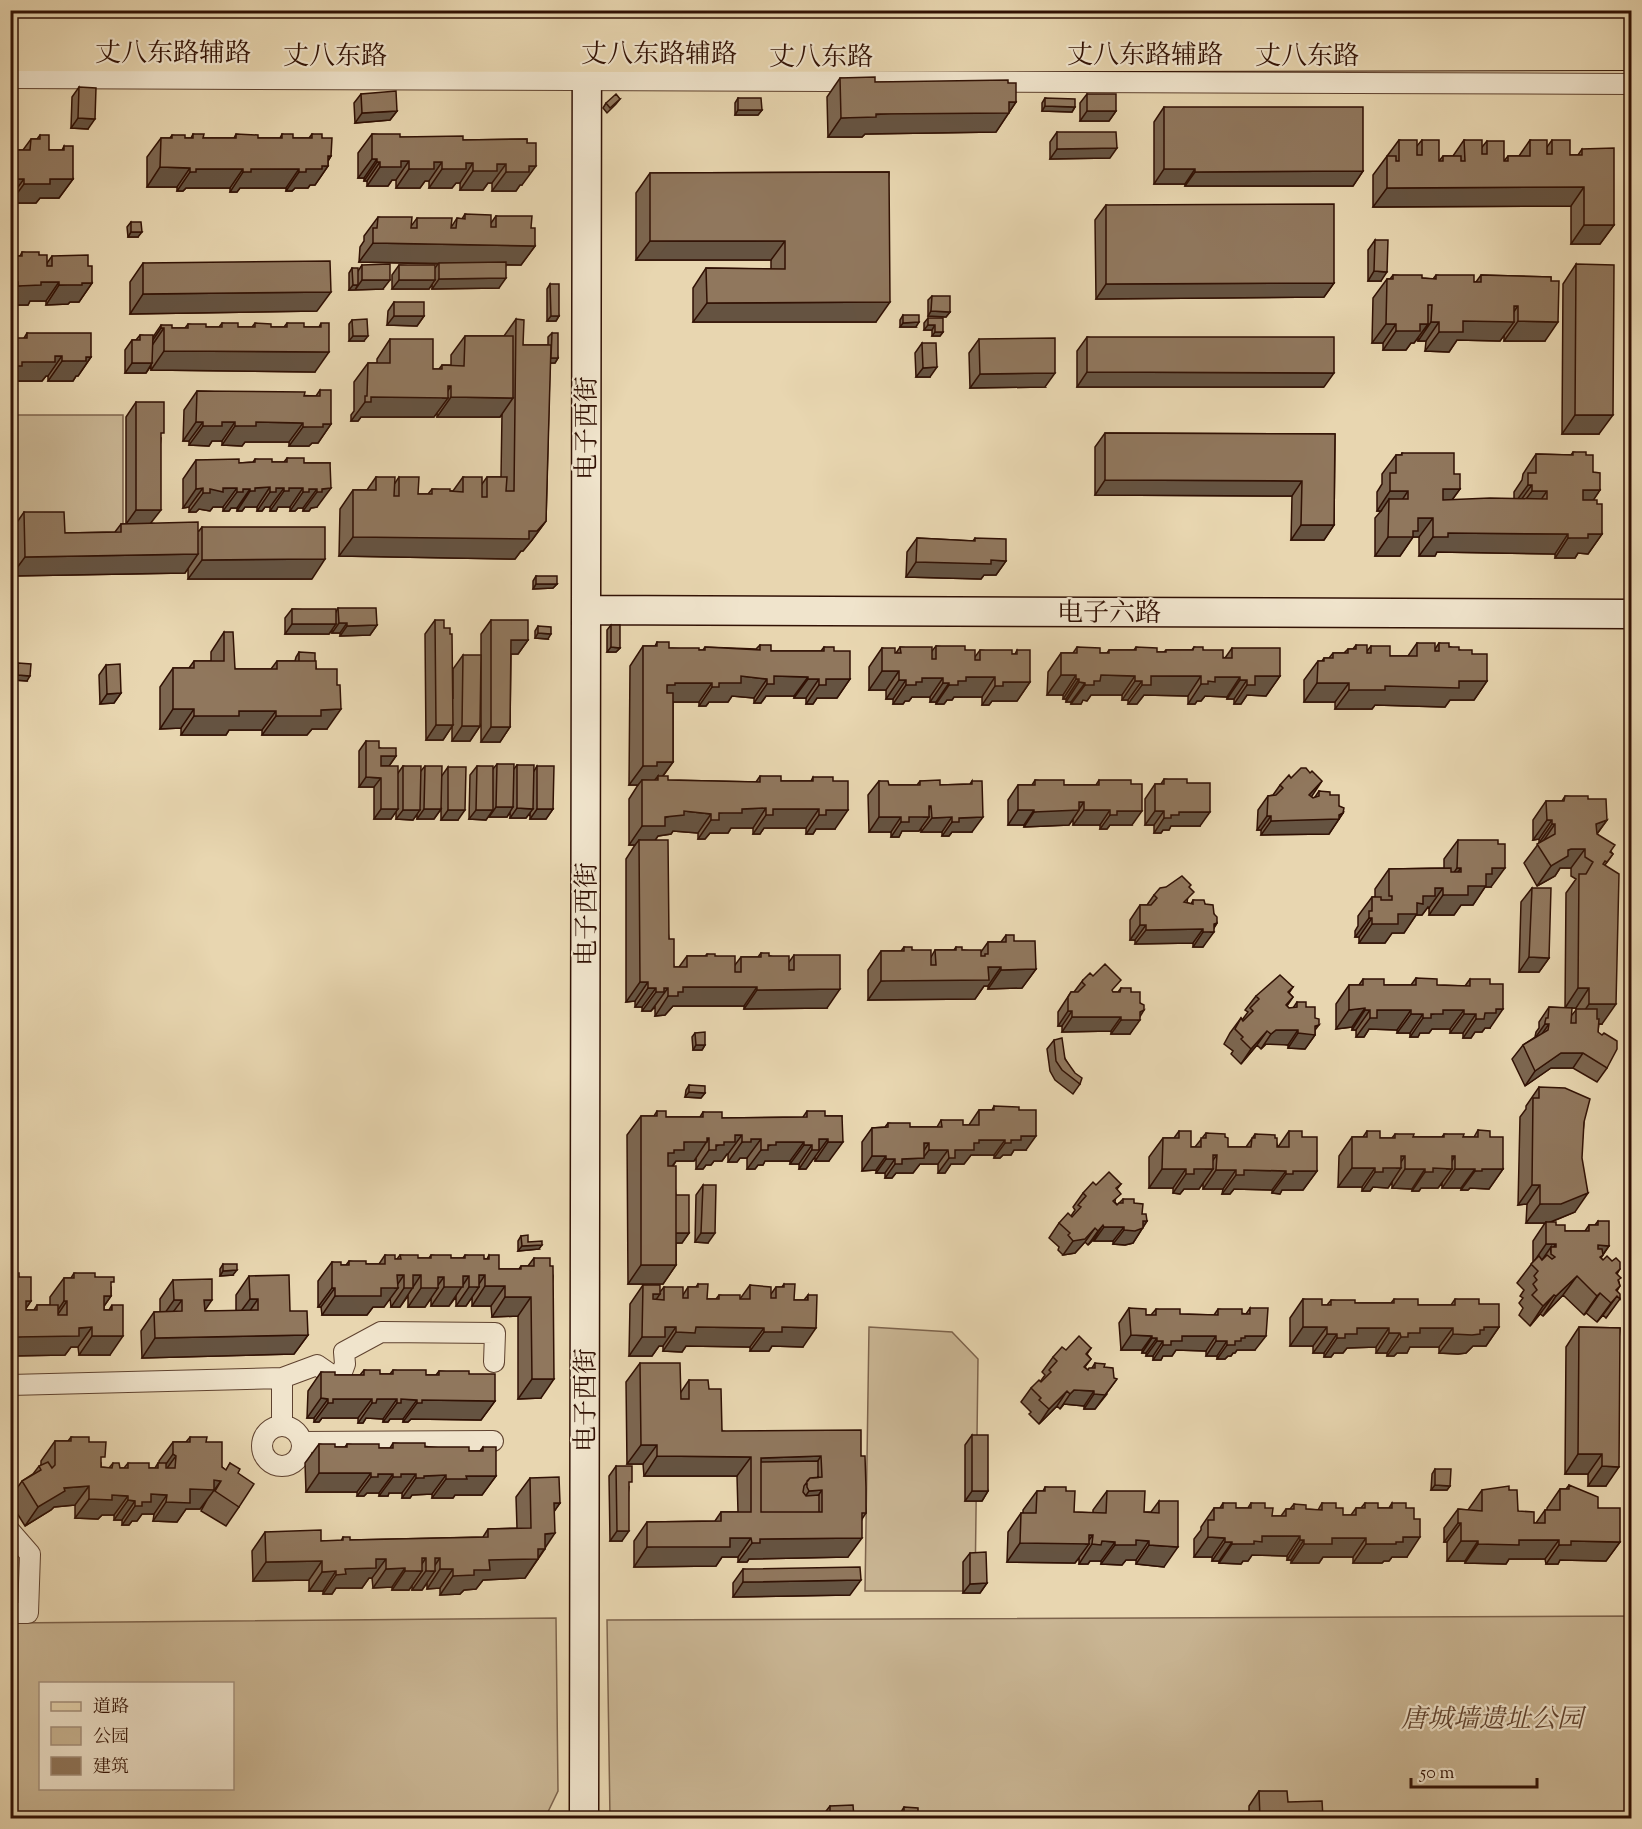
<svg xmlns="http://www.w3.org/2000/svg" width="1642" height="1829" font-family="'Sorts Mill Goudy','Noto Serif SC',serif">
  <rect width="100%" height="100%" fill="#e8d6b0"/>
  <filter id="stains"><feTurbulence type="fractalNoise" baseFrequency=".00333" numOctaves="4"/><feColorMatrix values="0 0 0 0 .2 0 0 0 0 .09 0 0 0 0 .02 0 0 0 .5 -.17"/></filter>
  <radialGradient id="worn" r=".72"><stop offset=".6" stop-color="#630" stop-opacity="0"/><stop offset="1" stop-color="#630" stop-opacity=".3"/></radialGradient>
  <!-- green -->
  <path fill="#c9b593" stroke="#7d634c" stroke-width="1.5" fill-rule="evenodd" d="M 11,415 L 123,415 L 123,539 L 12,539 L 11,578 Z
    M 869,1327 L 952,1332 L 978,1359 L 975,1591 L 865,1591 Z
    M 1631,1616 L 1631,1818 L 610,1818 L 607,1620 Z
    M 556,1618 L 558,1791 L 545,1818 L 11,1818 L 10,1623 ZM 40,1684 L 232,1684 L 232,1788 L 40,1788 Z"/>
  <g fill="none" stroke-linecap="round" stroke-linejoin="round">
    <!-- street casing -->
    <g stroke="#5f422f" stroke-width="22">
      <path id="street" d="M 10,78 L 1632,84
        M 282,1378 L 282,1426
        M 10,1385 L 282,1378 L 317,1365 L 333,1376 L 342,1372 L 345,1364 L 344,1352 L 381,1332 L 495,1333 L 494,1362
        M262 1446a20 20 0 1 1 40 0a20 20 0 1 1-40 0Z
        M 302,1442 L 493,1441
        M 10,1531 L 30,1554 L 28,1613 L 10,1613"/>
    </g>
    <!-- secondary casing -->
    <g stroke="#311104" stroke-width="31">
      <path id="secondary" d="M 586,610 L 1632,614
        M 584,1818 L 587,10"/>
    </g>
    <!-- primary casing -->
    <g stroke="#311104" stroke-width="34">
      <path id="primary" d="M 10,24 L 587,27 L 1632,25
        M 10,55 L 614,56 L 1632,54"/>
    </g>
    <!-- street -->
    <use href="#street" stroke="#f0e4cc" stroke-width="20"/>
    <!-- secondary -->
    <use href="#secondary" stroke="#f0e4cc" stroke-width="28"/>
    <!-- primary -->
    <use href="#primary" stroke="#e8d6b0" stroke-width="32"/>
  </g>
  <!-- wall -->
  <path fill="#7c6650" stroke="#311104" stroke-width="1.5" fill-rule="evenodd" d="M 840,78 L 875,82 L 1008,83 L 1016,102 L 996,132 L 865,134 L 862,137 L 828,137 L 827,97 Z
    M 79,87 L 88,129 L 71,128 L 72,97 Z
    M 361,94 L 397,111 L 390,120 L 355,123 L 354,103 Z
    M 1087,94 L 1116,111 L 1109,121 L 1080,121 L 1080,103 Z
    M 738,98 L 762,110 L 758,115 L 735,115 L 735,103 Z
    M 1045,98 L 1075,107 L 1072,112 L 1042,111 L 1042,103 Z
    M 620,99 L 616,104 L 607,113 L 603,108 L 606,103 Z
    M 1164,107 L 1363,171 L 1353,186 L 1185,186 L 1185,184 L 1154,184 L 1154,122 Z
    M 1057,132 L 1110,158 L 1050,159 L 1050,142 Z
    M 193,134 L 203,138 L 234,138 L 236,134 L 258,138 L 280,138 L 282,134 L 293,138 L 309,138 L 312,134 L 322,138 L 331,156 L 328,161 L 328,166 L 315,185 L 310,185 L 308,188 L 295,188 L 292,191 L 286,191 L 286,188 L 240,188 L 237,192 L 230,192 L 230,188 L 186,188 L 183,191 L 177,191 L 177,187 L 147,187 L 147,157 L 161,138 L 170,138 L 172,135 L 185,138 L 191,138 Z
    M 372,134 L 400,137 L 463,140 L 527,139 L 522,185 L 520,185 L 516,191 L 492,191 L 492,183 L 488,183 L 483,190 L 460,190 L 460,183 L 456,183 L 452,188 L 429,188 L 429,181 L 425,181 L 420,188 L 396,188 L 396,180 L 392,180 L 388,186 L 367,186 L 367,181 L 364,181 L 364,178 L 358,178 L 358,153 Z
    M 40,135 L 49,150 L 62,150 L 64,146 L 73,179 L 59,198 L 40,198 L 36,203 L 10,203 L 10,146 L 16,150 L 23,150 L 31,139 L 37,139 Z
    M 1399,140 L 1417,146 L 1422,140 L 1439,161 L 1443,156 L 1453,156 L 1464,140 L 1482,147 L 1487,141 L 1504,161 L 1508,156 L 1519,156 L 1530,140 L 1547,147 L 1552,140 L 1570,155 L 1578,155 L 1582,149 L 1614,225 L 1600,244 L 1571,244 L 1571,206 L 1373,207 L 1373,175 Z
    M 889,172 L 876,322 L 693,322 L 693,288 L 706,268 L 771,269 L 771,260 L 636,260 L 636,193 L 650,173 Z
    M 1106,205 L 1334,283 L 1324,297 L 1096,299 L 1095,220 Z
    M 465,214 L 491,223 L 496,216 L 531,228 L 535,246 L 521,265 L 506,265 L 499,288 L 432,289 L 432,284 L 429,289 L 392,289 L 392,275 L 399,265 L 435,268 L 438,264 L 359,262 L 360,247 L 364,241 L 364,236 L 378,217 L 412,225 L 417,218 L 452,226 L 457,218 L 462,219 Z
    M 131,222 L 138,237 L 128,237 L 127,227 Z
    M 1375,240 L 1381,281 L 1368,281 L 1368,250 Z
    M 22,252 L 39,255 L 47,263 L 52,256 L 88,266 L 92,283 L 79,302 L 70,302 L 68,304 L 46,305 L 46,301 L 30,301 L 28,305 L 10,305 L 10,260 L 13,256 L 20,256 Z
    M 143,263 L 317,311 L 130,314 L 130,282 Z
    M 1576,264 L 1599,434 L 1562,434 L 1563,284 Z
    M 362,265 L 383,289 L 349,290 L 349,273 L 352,268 L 358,271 Z
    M 1393,275 L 1422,278 L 1433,279 L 1436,275 L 1474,282 L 1476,282 L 1481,275 L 1551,277 L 1545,341 L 1504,341 L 1504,335 L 1500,341 L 1457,340 L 1449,352 L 1425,351 L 1426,341 L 1418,341 L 1418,338 L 1414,343 L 1411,343 L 1406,350 L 1383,350 L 1383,343 L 1372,343 L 1373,298 L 1387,279 L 1390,279 Z
    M 550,284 L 559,316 L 556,321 L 547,321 L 547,289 Z
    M 932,296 L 950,312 L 946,317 L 928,316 L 928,300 Z
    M 394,302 L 424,316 L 417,326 L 387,325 L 388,311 Z
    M 903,315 L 916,327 L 900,327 L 900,320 Z
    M 928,318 L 943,332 L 940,336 L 932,336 L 932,330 L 924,330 L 924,323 Z
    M 516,319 L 523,345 L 548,345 L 548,337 L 552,333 L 558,358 L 555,363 L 550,363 L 546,521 L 532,540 L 523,551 L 521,551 L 515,559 L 339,556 L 340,509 L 353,490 L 367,490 L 376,477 L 395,483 L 399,477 L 418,494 L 428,494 L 432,489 L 453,491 L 463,477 L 482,484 L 487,477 L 501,477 L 502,414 L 500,417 L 437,417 L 437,412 L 434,417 L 361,417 L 358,421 L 351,421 L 351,415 L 354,411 L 354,382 L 368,363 L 377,363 L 377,359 L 390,339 L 433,369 L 439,369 L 442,365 L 451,365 L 451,355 L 465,336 L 504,336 Z
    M 352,320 L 364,341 L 349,341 L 349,324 Z
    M 222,323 L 238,327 L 252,327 L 255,323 L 271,327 L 284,327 L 287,323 L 304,327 L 319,327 L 321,323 L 315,372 L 151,370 L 151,366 L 146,373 L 125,373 L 125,350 L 132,340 L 136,340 L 140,335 L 153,337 L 161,325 L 172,328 L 185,328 L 188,324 L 206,327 L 219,327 Z
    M 27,333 L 91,357 L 78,376 L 76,376 L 73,381 L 48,381 L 48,376 L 46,376 L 42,381 L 11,381 L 24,338 Z
    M 1087,337 L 1324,387 L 1077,387 L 1077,351 Z
    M 979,339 L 1045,387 L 970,388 L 969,353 Z
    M 922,343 L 930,377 L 916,377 L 915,353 Z
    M 320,390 L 331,424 L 318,443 L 312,443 L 309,446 L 289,446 L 289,442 L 245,442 L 242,446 L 222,445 L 222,441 L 212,441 L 209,446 L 189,445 L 189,441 L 183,441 L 184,410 L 197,391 L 316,396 Z
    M 136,402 L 161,438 L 151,523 L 198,531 L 199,531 L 202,527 L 312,579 L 188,579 L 188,568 L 185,573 L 11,576 L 11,531 L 24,512 L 65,533 L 115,532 L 121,524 L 126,524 L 126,417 Z
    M 1105,433 L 1335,434 L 1334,525 L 1324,540 L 1291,540 L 1292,496 L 1095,495 L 1095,447 Z
    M 1573,452 L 1586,455 L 1600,490 L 1593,500 L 1602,534 L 1588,554 L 1578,553 L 1575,558 L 1555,558 L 1555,554 L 1437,552 L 1435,556 L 1419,556 L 1419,537 L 1413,537 L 1400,556 L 1375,556 L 1375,518 L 1381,511 L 1377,511 L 1377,492 L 1382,484 L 1382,474 L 1396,455 L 1401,455 L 1402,453 L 1454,474 L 1460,489 L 1452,500 L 1514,499 L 1514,492 L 1522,480 L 1523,474 L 1536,454 L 1571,455 Z
    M 287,458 L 304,463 L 330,463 L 317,507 L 311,508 L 309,511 L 303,511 L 303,508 L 298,508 L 295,511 L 290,511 L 290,507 L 278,507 L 276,511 L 270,511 L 270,507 L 265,507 L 262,511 L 257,511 L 257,507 L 245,507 L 242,511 L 237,511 L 237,508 L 231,508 L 229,511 L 223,511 L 223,507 L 213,507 L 210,511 L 199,509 L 196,512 L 189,512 L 189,507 L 183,508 L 183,479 L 196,460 L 239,463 L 253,462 L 255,459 L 272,462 L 284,462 Z
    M 917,538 L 973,541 L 975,538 L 1006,561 L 996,575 L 984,575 L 981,579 L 906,577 L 907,552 Z
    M 536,576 L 557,584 L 553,588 L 533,589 L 533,581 Z
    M 338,608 L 377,625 L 370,635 L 340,636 L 340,633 L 332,633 L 332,630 L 329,634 L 285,634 L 285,618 L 292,609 L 336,612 Z
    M 435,620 L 444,628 L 453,699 L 453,669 L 463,655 L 480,726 L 470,741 L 452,741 L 452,726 L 443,740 L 426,740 L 425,634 Z
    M 491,620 L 528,640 L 518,654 L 511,654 L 510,727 L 500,742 L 481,742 L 481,634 Z
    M 611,625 L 620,648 L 616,652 L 607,652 L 607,630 Z
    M 538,626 L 548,639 L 535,638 L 535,631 Z
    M 224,632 L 235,669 L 271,669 L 277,661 L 295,661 L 296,657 L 299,652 L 315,661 L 327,729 L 312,729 L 307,735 L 262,735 L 262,730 L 229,730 L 226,735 L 181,735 L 181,728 L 160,729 L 160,687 L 173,668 L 189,668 L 194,661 L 211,661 L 211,652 Z
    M 657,642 L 669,648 L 699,650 L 703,650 L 705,647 L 756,649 L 760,645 L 771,651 L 821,651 L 824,647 L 834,651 L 850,679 L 837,698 L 817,698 L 813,704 L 806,704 L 806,698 L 794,698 L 794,696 L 766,696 L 761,703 L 754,703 L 754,698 L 732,696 L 728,702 L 709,702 L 706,706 L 699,706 L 699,702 L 673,702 L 673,762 L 663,776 L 668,780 L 756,782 L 760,776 L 781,781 L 811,781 L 813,777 L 835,829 L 816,829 L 813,834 L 806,834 L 806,828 L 764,828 L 760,834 L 753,834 L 753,828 L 731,828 L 728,833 L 710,833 L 705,839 L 698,839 L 698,833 L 673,831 L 671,834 L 658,836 L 655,840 L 669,939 L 674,967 L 679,967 L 687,956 L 705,956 L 707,954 L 715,956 L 735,965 L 741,957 L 758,957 L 761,953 L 789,962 L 794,955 L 827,1008 L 744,1009 L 744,1006 L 673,1006 L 665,1015 L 655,1016 L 655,1007 L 651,1011 L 642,1011 L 642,1007 L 635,1007 L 635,1001 L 626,1002 L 626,859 L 635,845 L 629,845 L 629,799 L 638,785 L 629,785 L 630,666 L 643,646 L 655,646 Z
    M 1417,643 L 1435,649 L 1439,643 L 1459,650 L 1472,654 L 1487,681 L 1474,700 L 1450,700 L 1445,707 L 1375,705 L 1372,709 L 1335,709 L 1335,702 L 1304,702 L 1304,680 L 1318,661 L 1322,661 L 1324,658 L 1329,658 L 1333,653 L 1344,653 L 1348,649 L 1353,649 L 1356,645 L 1367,651 L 1371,646 L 1390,656 L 1408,656 Z
    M 936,646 L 965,650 L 975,657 L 980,650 L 1012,654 L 1015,654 L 1017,650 L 1030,682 L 1017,701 L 992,701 L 989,705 L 982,705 L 982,697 L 954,697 L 952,700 L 947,700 L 944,704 L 936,704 L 936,702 L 930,702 L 930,697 L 912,697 L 909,701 L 905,701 L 903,704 L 893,704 L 893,699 L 886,699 L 886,690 L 869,690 L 869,667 L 882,648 L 896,653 L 900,647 L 932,651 Z
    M 1077,647 L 1100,653 L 1107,653 L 1109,650 L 1134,650 L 1136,647 L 1157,652 L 1164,652 L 1166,650 L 1192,650 L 1194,647 L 1225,658 L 1232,648 L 1280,676 L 1266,696 L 1247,695 L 1241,704 L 1234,704 L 1234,699 L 1227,699 L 1227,697 L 1205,696 L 1201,701 L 1197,701 L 1195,704 L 1188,704 L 1188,696 L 1144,695 L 1137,704 L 1128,704 L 1128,700 L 1122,700 L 1122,695 L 1091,695 L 1087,701 L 1083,700 L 1081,704 L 1071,704 L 1071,702 L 1066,702 L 1066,699 L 1063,699 L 1063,695 L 1047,695 L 1048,672 L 1061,653 L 1073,653 Z
    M 18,663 L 27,681 L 14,680 L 15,668 Z
    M 106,665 L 121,693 L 114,703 L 100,704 L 99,675 Z
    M 366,741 L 396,756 L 389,766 L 381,766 L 398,773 L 403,766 L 420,772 L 425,766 L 441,777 L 448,767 L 458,820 L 441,820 L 441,809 L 434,819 L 417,819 L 417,814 L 413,820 L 396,819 L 396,811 L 391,819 L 374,819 L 374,787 L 359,787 L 359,751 Z
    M 497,764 L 514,769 L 517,765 L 534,771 L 537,766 L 553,809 L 546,819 L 530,819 L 530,813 L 526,818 L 510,818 L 510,812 L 507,817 L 489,817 L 489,815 L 486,820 L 469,819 L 470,775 L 477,766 L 493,769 Z
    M 1291,778 L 1313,798 L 1315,797 L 1319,791 L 1330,795 L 1339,806 L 1343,813 L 1329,834 L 1261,835 L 1261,830 L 1257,830 L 1258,810 L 1268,796 L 1273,795 L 1280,785 Z
    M 1164,779 L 1187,783 L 1200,826 L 1171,826 L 1169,830 L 1163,830 L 1161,833 L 1154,833 L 1154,825 L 1145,825 L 1145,799 L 1155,784 L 1161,784 Z
    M 1035,780 L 1064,785 L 1096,785 L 1099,780 L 1132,825 L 1110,825 L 1107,829 L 1100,829 L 1100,825 L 1073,825 L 1073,819 L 1069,825 L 1024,827 L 1024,825 L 1008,825 L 1008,800 L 1018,785 L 1032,785 Z
    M 879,781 L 889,785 L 917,785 L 920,781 L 940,785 L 970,784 L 972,781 L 972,832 L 952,832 L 949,836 L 942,836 L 942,832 L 921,832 L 921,828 L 919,831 L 902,831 L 899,837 L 891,837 L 891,832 L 869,832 L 868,795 Z
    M 1565,796 L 1588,799 L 1607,820 L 1597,834 L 1613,854 L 1605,865 L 1602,1024 L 1599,1023 L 1598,1032 L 1607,1068 L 1597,1082 L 1573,1068 L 1551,1068 L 1525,1086 L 1512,1059 L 1523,1045 L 1535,1037 L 1536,1032 L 1539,1028 L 1539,1022 L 1549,1007 L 1565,1008 L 1566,893 L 1576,879 L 1571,876 L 1571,868 L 1560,868 L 1555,876 L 1537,886 L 1524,863 L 1539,843 L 1539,839 L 1533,840 L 1533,820 L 1546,801 L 1562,801 ZM 1565,1008 L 1576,1008 L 1576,1010 L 1571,1016 Z
    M 1458,840 L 1491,887 L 1485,887 L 1473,905 L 1461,905 L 1454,915 L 1429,915 L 1429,908 L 1428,907 L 1422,915 L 1416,915 L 1404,933 L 1392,933 L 1385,943 L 1359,943 L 1359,937 L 1355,937 L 1355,931 L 1358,926 L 1358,916 L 1372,897 L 1375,897 L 1375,889 L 1389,869 L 1444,868 L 1444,859 Z
    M 1189,888 L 1187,903 L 1191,904 L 1193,900 L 1205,904 L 1214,914 L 1217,923 L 1203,947 L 1193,947 L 1193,943 L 1135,944 L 1135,940 L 1130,940 L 1130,920 L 1140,905 L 1147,905 L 1154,895 Z
    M 1532,888 L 1549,958 L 1539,972 L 1519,972 L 1521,902 Z
    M 1006,935 L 1014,941 L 1036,969 L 1022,988 L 988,989 L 988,986 L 984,986 L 975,999 L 868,1000 L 868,970 L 881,951 L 901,951 L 904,947 L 912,950 L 931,957 L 935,950 L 954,950 L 956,947 L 962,950 L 981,952 L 988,942 L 1001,942 Z
    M 1416,978 L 1437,985 L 1465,986 L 1470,979 L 1490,1028 L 1485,1028 L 1482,1032 L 1475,1032 L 1471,1038 L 1463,1038 L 1463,1033 L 1450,1033 L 1450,1029 L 1432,1029 L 1429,1033 L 1420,1033 L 1418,1037 L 1410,1037 L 1410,1033 L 1397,1033 L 1397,1030 L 1369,1029 L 1364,1037 L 1356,1037 L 1356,1030 L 1352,1030 L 1352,1027 L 1336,1029 L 1336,1004 L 1349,985 L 1359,985 L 1363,979 L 1384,985 L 1411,985 Z
    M 1083,980 L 1113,992 L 1118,992 L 1121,988 L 1131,992 L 1140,1003 L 1140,1016 L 1130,1034 L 1111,1034 L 1111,1031 L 1062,1032 L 1062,1026 L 1058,1026 L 1058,1012 L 1071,992 L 1074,992 Z
    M 1293,987 L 1289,993 L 1293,997 L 1287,1006 L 1289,1008 L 1293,1008 L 1297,1002 L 1306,1007 L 1315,1031 L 1315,1035 L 1305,1049 L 1288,1048 L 1288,1045 L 1283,1044 L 1266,1044 L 1261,1049 L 1257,1045 L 1241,1064 L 1231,1054 L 1233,1051 L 1224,1044 L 1230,1033 L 1241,1018 L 1242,1020 L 1248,1012 L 1245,1010 L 1256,996 Z
    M 695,1033 L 705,1045 L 702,1050 L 693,1050 L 692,1037 Z
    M 1054,1040 L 1080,1084 L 1073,1094 L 1055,1080 L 1050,1071 L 1047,1049 Z
    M 689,1085 L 705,1093 L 701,1098 L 685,1097 L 686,1090 Z
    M 1539,1087 L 1584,1122 L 1575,1212 L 1551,1222 L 1565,1231 L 1585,1231 L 1589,1225 L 1595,1225 L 1598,1221 L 1609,1246 L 1601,1258 L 1603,1260 L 1620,1269 L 1617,1274 L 1620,1286 L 1617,1291 L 1620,1299 L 1606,1318 L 1603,1315 L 1597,1322 L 1586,1313 L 1584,1315 L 1563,1295 L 1543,1316 L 1540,1314 L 1530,1326 L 1519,1315 L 1523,1308 L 1519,1303 L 1523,1298 L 1520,1296 L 1524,1290 L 1517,1283 L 1533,1262 L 1533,1241 L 1545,1223 L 1526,1223 L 1527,1204 L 1518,1205 L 1520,1117 L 1526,1109 L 1526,1106 Z
    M 994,1106 L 1026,1150 L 1014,1150 L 1011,1155 L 1003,1155 L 1000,1158 L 994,1158 L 994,1155 L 971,1155 L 964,1164 L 951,1164 L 945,1173 L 938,1173 L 938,1164 L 920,1164 L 913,1173 L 896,1173 L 892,1178 L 885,1178 L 885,1173 L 876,1173 L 876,1170 L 862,1171 L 862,1142 L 872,1128 L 885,1127 L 888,1123 L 910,1127 L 937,1127 L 941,1120 L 963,1125 L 969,1125 L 979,1110 L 992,1110 Z
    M 657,1111 L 666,1117 L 700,1117 L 703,1112 L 722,1118 L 803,1117 L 807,1111 L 825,1116 L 842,1116 L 829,1161 L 815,1161 L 815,1158 L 814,1158 L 806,1169 L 799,1169 L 799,1164 L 790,1164 L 790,1161 L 765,1161 L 763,1165 L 758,1165 L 755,1169 L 747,1169 L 747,1158 L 740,1158 L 737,1162 L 728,1162 L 728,1154 L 727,1154 L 722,1161 L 714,1161 L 711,1165 L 706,1165 L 703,1169 L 696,1169 L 696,1158 L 694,1161 L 676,1161 L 673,1166 L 676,1196 L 689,1233 L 682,1243 L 676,1243 L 676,1265 L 663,1284 L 628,1284 L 627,1135 L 641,1116 L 654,1116 Z
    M 1478,1130 L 1490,1137 L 1503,1169 L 1489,1189 L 1470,1188 L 1468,1190 L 1461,1190 L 1461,1188 L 1442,1188 L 1442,1183 L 1438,1188 L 1421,1188 L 1419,1191 L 1412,1191 L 1412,1189 L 1392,1188 L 1392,1182 L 1388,1188 L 1373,1187 L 1370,1191 L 1362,1191 L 1362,1187 L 1338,1187 L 1339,1156 L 1352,1137 L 1363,1137 L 1367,1131 L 1380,1138 L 1392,1138 L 1395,1134 L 1413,1137 L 1442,1137 L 1444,1134 L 1463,1137 L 1474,1137 Z
    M 1179,1131 L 1191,1147 L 1195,1147 L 1206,1133 L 1225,1137 L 1228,1147 L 1246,1147 L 1255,1134 L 1275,1138 L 1278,1147 L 1289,1131 L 1302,1137 L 1317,1171 L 1303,1190 L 1282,1190 L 1280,1194 L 1272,1193 L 1272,1190 L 1234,1189 L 1230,1194 L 1222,1194 L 1223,1189 L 1203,1189 L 1203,1183 L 1199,1189 L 1184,1189 L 1180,1194 L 1173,1193 L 1173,1188 L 1149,1188 L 1149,1157 L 1163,1138 L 1174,1138 Z
    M 1121,1184 L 1117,1189 L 1115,1202 L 1117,1205 L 1123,1199 L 1134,1203 L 1147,1221 L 1133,1243 L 1125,1245 L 1113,1244 L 1113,1241 L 1094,1241 L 1093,1240 L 1088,1245 L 1085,1242 L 1075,1253 L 1063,1255 L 1058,1250 L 1059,1247 L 1049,1238 L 1059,1223 L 1071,1216 L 1075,1210 L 1073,1207 L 1083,1193 L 1096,1185 Z
    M 703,1185 L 708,1243 L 695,1242 L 696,1195 Z
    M 521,1236 L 528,1242 L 539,1249 L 518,1251 L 518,1241 Z
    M 385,1255 L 395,1259 L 397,1259 L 400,1255 L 418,1258 L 429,1258 L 431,1255 L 451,1258 L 463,1258 L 465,1255 L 487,1259 L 489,1255 L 499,1269 L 519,1269 L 521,1266 L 528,1266 L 534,1258 L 550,1266 L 553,1276 L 541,1398 L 518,1399 L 518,1316 L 492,1317 L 491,1306 L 472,1306 L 472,1297 L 466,1306 L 456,1306 L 456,1297 L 449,1306 L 431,1306 L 431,1298 L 425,1307 L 408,1307 L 408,1296 L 400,1307 L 391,1307 L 390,1298 L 384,1307 L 373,1307 L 367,1315 L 322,1315 L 321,1307 L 318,1307 L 318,1281 L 332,1262 L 341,1265 L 346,1265 L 349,1261 L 366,1264 L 379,1264 Z
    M 223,1264 L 233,1275 L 220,1276 L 220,1269 Z
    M 10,1273 L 19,1277 L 31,1301 L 26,1308 L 26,1310 L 34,1310 L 37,1305 L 50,1305 L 50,1297 L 64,1278 L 71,1278 L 74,1273 L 95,1277 L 111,1287 L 111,1296 L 104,1306 L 104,1310 L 109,1310 L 112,1305 L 110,1355 L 79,1355 L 78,1347 L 71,1347 L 65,1355 L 10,1356 Z
    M 249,1276 L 290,1311 L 308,1335 L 294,1354 L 142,1358 L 141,1331 L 154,1312 L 160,1312 L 160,1299 L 173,1280 L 205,1311 L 236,1311 L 236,1295 Z
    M 698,1284 L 707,1299 L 716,1299 L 719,1295 L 740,1299 L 750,1285 L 771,1294 L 776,1287 L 782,1287 L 784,1284 L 794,1300 L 804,1300 L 808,1295 L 803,1347 L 772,1346 L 769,1351 L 750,1351 L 750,1347 L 686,1346 L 682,1352 L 663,1351 L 663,1346 L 659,1346 L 652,1356 L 629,1356 L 630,1304 L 643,1285 L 660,1292 L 664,1287 L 683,1295 L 688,1287 L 696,1287 Z
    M 1303,1299 L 1322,1305 L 1327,1305 L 1331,1300 L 1355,1303 L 1391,1303 L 1394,1299 L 1418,1305 L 1451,1305 L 1455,1299 L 1479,1304 L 1499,1327 L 1486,1346 L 1473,1346 L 1466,1353 L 1458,1354 L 1439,1353 L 1439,1347 L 1410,1347 L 1407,1353 L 1397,1353 L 1394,1356 L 1387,1356 L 1387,1353 L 1376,1353 L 1376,1347 L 1347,1348 L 1343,1353 L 1334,1353 L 1331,1357 L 1324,1357 L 1324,1353 L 1313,1353 L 1313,1346 L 1290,1346 L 1290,1318 Z
    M 1129,1308 L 1146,1315 L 1151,1315 L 1156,1309 L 1180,1314 L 1214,1315 L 1218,1309 L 1246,1314 L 1250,1308 L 1255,1350 L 1237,1350 L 1235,1353 L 1233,1353 L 1231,1356 L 1228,1356 L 1225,1359 L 1217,1359 L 1217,1356 L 1206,1356 L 1206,1351 L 1176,1350 L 1172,1356 L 1163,1356 L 1161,1360 L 1153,1360 L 1153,1356 L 1146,1356 L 1146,1353 L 1142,1353 L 1142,1350 L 1121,1350 L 1119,1323 Z
    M 1579,1327 L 1620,1328 L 1606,1486 L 1588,1486 L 1588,1474 L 1565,1474 L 1566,1347 Z
    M 1091,1348 L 1087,1354 L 1091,1359 L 1085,1367 L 1088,1370 L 1092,1368 L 1095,1363 L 1104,1367 L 1107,1394 L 1095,1409 L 1084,1409 L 1084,1406 L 1064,1404 L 1060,1409 L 1057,1406 L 1039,1424 L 1029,1414 L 1031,1412 L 1021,1402 L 1031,1388 L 1040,1382 L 1045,1375 L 1042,1372 L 1053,1357 L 1066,1350 Z
    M 640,1363 L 681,1392 L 689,1380 L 709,1389 L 722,1431 L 861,1456 L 866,1513 L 862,1519 L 848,1557 L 749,1559 L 747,1562 L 738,1562 L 738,1557 L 722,1557 L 716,1566 L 634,1567 L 634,1541 L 647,1522 L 715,1521 L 721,1512 L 738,1512 L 737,1476 L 644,1476 L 643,1464 L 627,1464 L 626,1382 Z
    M 364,1370 L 380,1374 L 390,1374 L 393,1370 L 426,1375 L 436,1375 L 439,1371 L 469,1374 L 495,1401 L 481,1420 L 411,1419 L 408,1422 L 403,1422 L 403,1419 L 390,1419 L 388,1422 L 383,1422 L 383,1419 L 366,1418 L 363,1423 L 358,1423 L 358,1418 L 322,1418 L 319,1422 L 314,1422 L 314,1418 L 307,1418 L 308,1391 L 321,1372 L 335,1375 L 360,1375 Z
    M 972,1435 L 988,1491 L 982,1501 L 965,1501 L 965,1445 Z
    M 71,1437 L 89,1442 L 101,1463 L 101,1467 L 109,1468 L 113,1463 L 120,1468 L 124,1468 L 128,1463 L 149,1468 L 155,1468 L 158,1463 L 159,1463 L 159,1461 L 173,1442 L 186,1442 L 190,1437 L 206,1442 L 222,1467 L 226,1470 L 230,1463 L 238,1473 L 239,1507 L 226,1526 L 201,1511 L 207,1500 L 200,1509 L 186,1509 L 177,1522 L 153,1521 L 154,1514 L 142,1514 L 137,1521 L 132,1521 L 129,1525 L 122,1525 L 122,1520 L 114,1520 L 114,1515 L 102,1515 L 98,1519 L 75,1518 L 75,1505 L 54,1507 L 51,1510 L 25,1526 L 10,1502 L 10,1498 L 22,1481 L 33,1474 L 39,1466 L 41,1465 L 41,1461 L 55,1441 L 68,1441 Z
    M 393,1443 L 469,1451 L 480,1451 L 483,1447 L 496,1476 L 482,1495 L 455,1495 L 453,1498 L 432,1498 L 432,1494 L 412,1495 L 410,1498 L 402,1498 L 402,1493 L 389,1493 L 388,1496 L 379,1496 L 379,1493 L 367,1493 L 364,1496 L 357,1496 L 357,1492 L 306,1492 L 305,1463 L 319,1444 L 335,1447 L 345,1447 L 347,1444 L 379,1448 L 390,1448 Z
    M 616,1466 L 629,1487 L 622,1541 L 610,1541 L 609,1476 Z
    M 1435,1469 L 1450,1486 L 1447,1490 L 1431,1490 L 1432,1474 Z
    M 530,1478 L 560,1503 L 554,1511 L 545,1549 L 525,1578 L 483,1580 L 476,1589 L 464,1590 L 460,1594 L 440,1595 L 440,1588 L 427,1589 L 427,1583 L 422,1590 L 412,1590 L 412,1585 L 409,1590 L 392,1590 L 392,1587 L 373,1588 L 372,1578 L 369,1578 L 362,1588 L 336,1588 L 332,1594 L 323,1594 L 323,1591 L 309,1591 L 309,1580 L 253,1581 L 252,1551 L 265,1532 L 321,1541 L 341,1541 L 343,1537 L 350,1540 L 483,1537 L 488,1529 L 517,1528 L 516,1497 Z
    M 1569,1485 L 1598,1508 L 1620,1542 L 1606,1561 L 1560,1560 L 1558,1564 L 1546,1564 L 1545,1559 L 1509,1559 L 1506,1564 L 1465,1563 L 1465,1561 L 1447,1561 L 1447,1542 L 1444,1542 L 1444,1528 L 1458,1509 L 1468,1510 L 1482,1490 L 1509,1490 L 1518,1511 L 1534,1523 L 1536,1523 L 1545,1510 L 1547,1510 L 1547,1508 L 1560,1489 L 1566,1489 Z
    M 1045,1487 L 1066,1491 L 1074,1512 L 1093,1513 L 1093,1510 L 1107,1491 L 1144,1512 L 1151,1512 L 1159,1501 L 1164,1567 L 1136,1564 L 1136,1560 L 1126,1560 L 1122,1565 L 1101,1564 L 1101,1561 L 1090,1561 L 1088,1564 L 1079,1564 L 1079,1558 L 1075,1563 L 1007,1562 L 1008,1532 L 1021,1513 L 1023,1513 L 1023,1510 L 1037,1491 L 1043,1491 Z
    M 1223,1503 L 1236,1508 L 1248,1508 L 1251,1503 L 1265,1508 L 1272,1516 L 1281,1516 L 1286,1509 L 1290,1509 L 1294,1504 L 1306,1509 L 1318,1510 L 1322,1503 L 1336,1508 L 1343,1515 L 1351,1515 L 1356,1508 L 1361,1508 L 1365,1503 L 1378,1508 L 1389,1508 L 1392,1503 L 1407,1557 L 1392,1557 L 1389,1561 L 1384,1561 L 1382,1563 L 1353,1563 L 1353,1557 L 1323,1557 L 1319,1563 L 1291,1563 L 1291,1560 L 1287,1560 L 1287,1556 L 1252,1555 L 1248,1561 L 1243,1561 L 1241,1564 L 1219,1563 L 1219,1561 L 1212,1561 L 1212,1557 L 1194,1557 L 1194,1539 L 1201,1530 L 1201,1527 L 1214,1508 L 1220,1508 Z
    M 970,1553 L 987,1583 L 980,1593 L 963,1593 L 963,1562 Z
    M 743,1569 L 850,1595 L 733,1597 L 733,1583 Z
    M 1259,1791 L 1288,1802 L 1322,1818 L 1249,1818 L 1249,1806 Z
    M 830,1806 L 854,1818 L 823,1818 L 823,1815 Z
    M 904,1807 L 918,1815 L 916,1818 L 901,1818 L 901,1812 Z"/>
  <!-- shaded-wall -->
  <path fill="#655341" stroke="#311104" stroke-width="1.5" d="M 1009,102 L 1016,102 L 996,132 L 865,134 L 862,137 L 828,137 L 841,118 Z
    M 1045,106 L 1075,107 L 1072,112 L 1042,111 Z
    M 738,110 L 762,110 L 758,115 L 735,115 Z
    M 397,111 L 390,120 L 355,123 L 362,113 Z
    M 1087,111 L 1116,111 L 1109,121 L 1080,121 Z
    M 78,118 L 95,119 L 88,129 L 71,128 Z
    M 1117,148 L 1110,158 L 1050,159 L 1057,149 Z
    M 328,156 L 331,156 L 325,166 L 328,166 L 315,185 L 310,185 L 308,188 L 295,188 L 292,191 L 286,191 L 299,172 Z
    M 372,159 L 377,159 L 364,178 L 358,178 Z
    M 401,161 L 409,161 L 396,180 L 392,180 L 388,186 L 367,186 L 380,167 Z
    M 377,162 L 380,162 L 367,181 L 364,181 Z
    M 434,162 L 442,162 L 429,181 L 425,181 L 420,188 L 396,188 L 409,169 Z
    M 466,163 L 473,163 L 460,183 L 456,183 L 452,188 L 429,188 L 442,169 Z
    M 497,164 L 506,164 L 492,183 L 488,183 L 483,190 L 460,190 L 473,171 Z
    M 529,166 L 536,166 L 522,185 L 520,185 L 516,191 L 492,191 L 506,172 Z
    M 160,167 L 190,168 L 177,187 L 147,187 Z
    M 196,169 L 243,169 L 230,188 L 186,188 L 183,191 L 177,191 L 190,172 Z
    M 251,169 L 299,169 L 286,188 L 240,188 L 237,192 L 230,192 L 243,172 Z
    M 1164,169 L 1195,169 L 1185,184 L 1154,184 Z
    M 1363,171 L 1353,186 L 1185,186 L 1195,172 Z
    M 16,179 L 24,179 L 10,198 L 10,184 Z
    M 50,179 L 73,179 L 59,198 L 40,198 L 36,203 L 10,203 L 24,184 Z
    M 1584,187 L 1571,206 L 1373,207 L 1387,188 Z
    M 1584,225 L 1614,225 L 1600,244 L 1571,244 Z
    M 131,232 L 142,232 L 138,237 L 128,237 Z
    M 650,241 L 785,241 L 771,260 L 636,260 Z
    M 373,243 L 535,246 L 521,265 L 359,262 Z
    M 1374,271 L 1387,272 L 1381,281 L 1368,281 Z
    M 506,278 L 499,288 L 432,289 L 439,279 Z
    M 362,280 L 390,280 L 383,289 L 355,290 Z
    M 399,280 L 435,280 L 429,289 L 392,289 Z
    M 11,282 L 18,282 L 10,294 L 10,283 Z
    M 41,282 L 59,282 L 46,301 L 30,301 L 28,305 L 10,305 L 10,297 L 18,286 Z
    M 82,283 L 92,283 L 79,302 L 70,302 L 68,304 L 46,305 L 59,285 Z
    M 1334,283 L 1324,297 L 1096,299 L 1106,284 Z
    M 353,285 L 358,285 L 355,290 L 349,290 Z
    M 331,292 L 317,311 L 130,314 L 143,294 Z
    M 890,302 L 876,322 L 693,322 L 707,303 Z
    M 1514,306 L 1518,306 L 1507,321 L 1514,322 L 1500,341 L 1457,340 L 1449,352 L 1425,351 L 1439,332 L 1463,321 Z
    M 931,311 L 950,312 L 946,317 L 928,316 Z
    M 394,316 L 424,316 L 417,326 L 387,325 Z
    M 551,316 L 559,316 L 556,321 L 547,321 Z
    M 1518,321 L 1558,322 L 1545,341 L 1504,341 Z
    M 919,322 L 916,327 L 900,327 L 903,323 Z
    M 1431,322 L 1439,322 L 1426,341 L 1418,341 Z
    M 1386,324 L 1396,324 L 1383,343 L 1372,343 Z
    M 1420,324 L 1428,324 L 1414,343 L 1411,343 L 1406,350 L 1383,350 L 1396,331 Z
    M 928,325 L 935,325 L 932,330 L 924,330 Z
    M 161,328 L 164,328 L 151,347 L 148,347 Z
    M 935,332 L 943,332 L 940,336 L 932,336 Z
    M 353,336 L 368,336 L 364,341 L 349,341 Z
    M 164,351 L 329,352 L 315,372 L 151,370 Z
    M 55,356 L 62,356 L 48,376 L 46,376 L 42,381 L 11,381 L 10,383 L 10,366 L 22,362 Z
    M 86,357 L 91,357 L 78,376 L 76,376 L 73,381 L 48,381 L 62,361 Z
    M 551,358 L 558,358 L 555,363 L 548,363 Z
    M 132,363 L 152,363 L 146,373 L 125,373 Z
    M 937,367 L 930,377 L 916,377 L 923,368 Z
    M 1087,372 L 1334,373 L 1324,387 L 1077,387 Z
    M 1055,373 L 1045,387 L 970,388 L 980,374 Z
    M 448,386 L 451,386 L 443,398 L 448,398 L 434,417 L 361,417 L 358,421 L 351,421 L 365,402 L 371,397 Z
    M 451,397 L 513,398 L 500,417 L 437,417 Z
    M 1575,415 L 1613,415 L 1599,434 L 1562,434 Z
    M 196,422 L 203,422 L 189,441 L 183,441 Z
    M 222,422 L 235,422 L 222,441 L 212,441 L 209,446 L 189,445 L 203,426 Z
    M 256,422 L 303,423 L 289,442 L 245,442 L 242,446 L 222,445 L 235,426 Z
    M 323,424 L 331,424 L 318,443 L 312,443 L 309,446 L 289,446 L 303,427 Z
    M 1105,480 L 1302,481 L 1292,496 L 1095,495 Z
    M 1528,485 L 1532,485 L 1518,504 L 1514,504 Z
    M 270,487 L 257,507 L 245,507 L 242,511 L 237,511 L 250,491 L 255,488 Z
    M 203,488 L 189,507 L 183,508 L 196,489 Z
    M 237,488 L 223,507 L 213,507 L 210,511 L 199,509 L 196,512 L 189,512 L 203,493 L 210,489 Z
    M 276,488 L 284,488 L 270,507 L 265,507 L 262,511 L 257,511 L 270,492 Z
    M 289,488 L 303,488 L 290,507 L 278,507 L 276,511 L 270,511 L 284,491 Z
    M 331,488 L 317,507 L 311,508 L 309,511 L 303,511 L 317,492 L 322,489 Z
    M 243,489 L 250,489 L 237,508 L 231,508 L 229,511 L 223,511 L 237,492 Z
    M 309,489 L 317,489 L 303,508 L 298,508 L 295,511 L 290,511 L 303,492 Z
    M 1443,489 L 1460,489 L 1446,508 L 1429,508 Z
    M 1583,490 L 1600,490 L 1587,510 L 1569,510 Z
    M 1390,491 L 1408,491 L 1395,511 L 1389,499 L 1381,511 L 1377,511 Z
    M 1532,491 L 1547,491 L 1534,510 L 1518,510 Z
    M 136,510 L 161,510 L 150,524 L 126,524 Z
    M 1418,518 L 1433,518 L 1419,537 L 1413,537 L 1400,556 L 1375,556 L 1388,537 Z
    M 546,521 L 532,540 L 523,551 L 521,551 L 515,559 L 339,556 L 353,537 L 529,531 Z
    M 1301,525 L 1334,525 L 1324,540 L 1291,540 Z
    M 1448,533 L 1568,534 L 1555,554 L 1437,552 L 1435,556 L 1419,556 L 1433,537 Z
    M 1588,534 L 1602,534 L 1588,554 L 1578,553 L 1575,558 L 1555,558 L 1568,538 Z
    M 198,554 L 185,573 L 11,576 L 25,557 Z
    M 325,559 L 312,579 L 188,579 L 202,560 Z
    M 991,560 L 1006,561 L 996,575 L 984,575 L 981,579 L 906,577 L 916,562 Z
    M 536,584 L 557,584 L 553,588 L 533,589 Z
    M 339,623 L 347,623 L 340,633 L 332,633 Z
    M 292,624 L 336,624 L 329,634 L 285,634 Z
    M 377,625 L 370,635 L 340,636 L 347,626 Z
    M 538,633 L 551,634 L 548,639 L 535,638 Z
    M 511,640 L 528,640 L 518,654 L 501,654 Z
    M 611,647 L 620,648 L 616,652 L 607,652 Z
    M 882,671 L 899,671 L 886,690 L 869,690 Z
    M 18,675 L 30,676 L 27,681 L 14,680 Z
    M 1061,675 L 1076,675 L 1063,695 L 1047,695 Z
    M 1101,675 L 1135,676 L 1122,695 L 1091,695 L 1087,701 L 1083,700 L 1081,704 L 1071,704 L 1085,685 L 1094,681 Z
    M 741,676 L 767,679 L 754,698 L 732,696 L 728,702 L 709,702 L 706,706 L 699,706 L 712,687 L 719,683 Z
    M 774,676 L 808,677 L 794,696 L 766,696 L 761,703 L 754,703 L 767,684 Z
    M 1151,676 L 1201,676 L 1188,696 L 1144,695 L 1137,704 L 1128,704 L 1142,685 Z
    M 1255,676 L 1280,676 L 1266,696 L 1247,695 L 1241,704 L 1234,704 L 1247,685 Z
    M 966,677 L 995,677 L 982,697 L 954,697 L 952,700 L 947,700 L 944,704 L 936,704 L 949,685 Z
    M 1215,677 L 1240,677 L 1227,697 L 1205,696 L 1201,701 L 1197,701 L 1195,704 L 1188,704 L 1201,684 Z
    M 922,678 L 943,678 L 930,697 L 912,697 L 909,701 L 905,701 L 903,704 L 893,704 L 906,685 L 916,682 Z
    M 808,679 L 819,679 L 806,698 L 794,698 Z
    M 826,679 L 850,679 L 837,698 L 817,698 L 813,704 L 806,704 L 819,685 Z
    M 1076,679 L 1079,679 L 1066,699 L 1063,699 Z
    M 899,680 L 906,680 L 893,699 L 886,699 Z
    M 1240,680 L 1247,680 L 1234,699 L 1227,699 Z
    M 1135,681 L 1142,681 L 1128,700 L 1122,700 Z
    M 1459,681 L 1487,681 L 1474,700 L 1450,700 L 1445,707 L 1375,705 L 1372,709 L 1335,709 L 1349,690 L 1385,686 Z
    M 1003,682 L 1030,682 L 1017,701 L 992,701 L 989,705 L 982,705 L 995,686 Z
    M 1079,682 L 1085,683 L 1071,702 L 1066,702 Z
    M 675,683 L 712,683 L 699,702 L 663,702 L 667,685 Z
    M 943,683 L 949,683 L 936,702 L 930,702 Z
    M 1317,683 L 1349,683 L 1335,702 L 1304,702 Z
    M 121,693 L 114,703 L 100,704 L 107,694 Z
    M 173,709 L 194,709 L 181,728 L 160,729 Z
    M 341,709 L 327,729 L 312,729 L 307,735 L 262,735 L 276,716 L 321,710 Z
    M 239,711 L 276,711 L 262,730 L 229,730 L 226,735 L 181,735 L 194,716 Z
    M 436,725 L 453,725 L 443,740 L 426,740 Z
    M 462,726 L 480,726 L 470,741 L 452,741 Z
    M 491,727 L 510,727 L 500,742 L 481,742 Z
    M 381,756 L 396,756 L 389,766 L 374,766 Z
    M 657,762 L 673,762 L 659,781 L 658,780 L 658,776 L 654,781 L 642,780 L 638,785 L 629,785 L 643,766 Z
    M 366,777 L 381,778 L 374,787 L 359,787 Z
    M 1322,781 L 1312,796 L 1299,809 L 1309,795 Z
    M 1079,802 L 1084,802 L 1078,811 L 1079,810 L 1069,825 L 1024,827 L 1034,812 Z
    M 929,806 L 931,806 L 924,817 L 929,817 L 919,831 L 902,831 L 899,837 L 891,837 L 901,822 L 909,817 Z
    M 496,807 L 513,807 L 507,817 L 489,817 Z
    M 517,808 L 533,809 L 526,818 L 510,818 Z
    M 766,808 L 753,828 L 731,828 L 728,833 L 710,833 L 705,839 L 698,839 L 711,820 L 719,813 L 742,809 Z
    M 381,809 L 398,809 L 391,819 L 374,819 Z
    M 424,809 L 441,809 L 434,819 L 417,819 Z
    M 537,809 L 553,809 L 546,819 L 530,819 Z
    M 773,809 L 819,809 L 806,828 L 764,828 L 760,834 L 753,834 L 766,815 Z
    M 403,810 L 420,810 L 413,820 L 396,819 Z
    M 448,810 L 465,810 L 458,820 L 441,820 Z
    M 476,810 L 493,810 L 486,820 L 469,819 Z
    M 826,810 L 848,810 L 835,829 L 816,829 L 813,834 L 806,834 L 819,815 Z
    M 1018,810 L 1034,810 L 1024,825 L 1008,825 Z
    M 1084,810 L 1110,810 L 1100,825 L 1073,825 Z
    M 684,811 L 711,814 L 698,833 L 673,831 L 671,834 L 658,836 L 652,845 L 639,840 L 635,845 L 629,845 L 642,826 Z
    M 1117,811 L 1142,811 L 1132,825 L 1110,825 L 1107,829 L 1100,829 L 1110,815 Z
    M 1155,811 L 1164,811 L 1154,825 L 1145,825 Z
    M 1179,812 L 1210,812 L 1200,826 L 1171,826 L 1169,830 L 1163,830 L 1161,833 L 1154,833 L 1164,818 Z
    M 1343,813 L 1329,834 L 1261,835 L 1271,821 L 1339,815 Z
    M 1267,816 L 1271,816 L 1261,830 L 1257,830 Z
    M 879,817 L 901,817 L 891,832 L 869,832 Z
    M 952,817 L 942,832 L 921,832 L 932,818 Z
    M 983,817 L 972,832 L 952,832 L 949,836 L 942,836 L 952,822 L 959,818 Z
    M 1547,820 L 1552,820 L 1539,839 L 1533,840 Z
    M 1607,820 L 1593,839 L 1596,824 Z
    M 1552,824 L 1555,824 L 1542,843 L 1539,843 Z
    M 1571,849 L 1585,849 L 1571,868 L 1560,868 L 1555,876 L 1537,886 L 1551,866 L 1568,850 Z
    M 1457,868 L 1461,868 L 1447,887 L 1444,887 Z
    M 1492,868 L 1505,868 L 1491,887 L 1485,887 L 1473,905 L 1461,905 L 1454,915 L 1429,915 L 1443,895 L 1468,886 L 1486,874 Z
    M 1435,888 L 1443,888 L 1429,908 L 1428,907 L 1422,915 L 1416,915 L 1404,933 L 1392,933 L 1385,943 L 1359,943 L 1372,924 L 1398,914 Z
    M 1369,918 L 1372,918 L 1359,937 L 1355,937 Z
    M 1217,923 L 1211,932 L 1214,932 L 1203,947 L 1193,947 L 1203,932 Z
    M 1140,925 L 1146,925 L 1135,940 L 1130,940 Z
    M 1203,929 L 1193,943 L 1135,944 L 1146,930 Z
    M 1529,957 L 1549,958 L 1539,972 L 1519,972 Z
    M 988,967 L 1001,967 L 988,986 L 984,986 L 975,999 L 868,1000 L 881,981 Z
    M 1036,969 L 1022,988 L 988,989 L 1001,970 Z
    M 640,982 L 648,982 L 635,1001 L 626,1002 Z
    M 683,987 L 757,987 L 744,1006 L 673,1006 L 665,1015 L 655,1016 L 668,996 Z
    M 648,988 L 656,988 L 642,1007 L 635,1007 Z
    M 664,988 L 668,988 L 651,1011 L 642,1011 L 656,992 Z
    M 1578,988 L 1589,988 L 1576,1008 L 1565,1008 Z
    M 840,989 L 827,1008 L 744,1009 L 757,990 Z
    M 1589,1004 L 1616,1004 L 1602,1024 L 1576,1023 Z
    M 1365,1008 L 1352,1027 L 1336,1029 L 1349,1010 Z
    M 1496,1009 L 1503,1009 L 1490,1028 L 1485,1028 L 1482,1032 L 1475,1032 L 1471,1038 L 1463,1038 L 1476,1019 L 1485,1013 Z
    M 1144,1010 L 1138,1020 L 1140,1020 L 1130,1034 L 1111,1034 L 1121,1020 Z
    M 1365,1010 L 1370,1010 L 1356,1030 L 1352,1030 Z
    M 1377,1010 L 1411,1010 L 1397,1030 L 1369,1029 L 1364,1037 L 1356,1037 L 1370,1018 Z
    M 1443,1010 L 1464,1010 L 1450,1029 L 1432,1029 L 1429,1033 L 1420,1033 L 1418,1037 L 1410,1037 L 1423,1018 Z
    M 1068,1011 L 1072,1011 L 1062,1026 L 1058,1026 Z
    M 1411,1014 L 1423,1014 L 1410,1033 L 1397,1033 Z
    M 1464,1014 L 1476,1014 L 1463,1033 L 1450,1033 Z
    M 1072,1017 L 1121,1017 L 1111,1031 L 1062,1032 Z
    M 1545,1024 L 1549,1024 L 1539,1038 L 1535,1038 Z
    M 1319,1025 L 1312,1034 L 1315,1035 L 1305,1049 L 1288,1048 L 1298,1033 Z
    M 1276,1030 L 1298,1030 L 1288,1045 L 1266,1044 L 1261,1049 L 1271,1034 Z
    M 1267,1031 L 1257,1045 L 1241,1064 L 1251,1049 Z
    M 696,1045 L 705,1045 L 702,1050 L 693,1050 Z
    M 1561,1053 L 1583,1053 L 1573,1068 L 1551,1068 L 1525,1086 L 1535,1071 Z
    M 689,1092 L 705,1093 L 701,1098 L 685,1097 Z
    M 735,1135 L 742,1135 L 728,1154 L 727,1154 L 722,1161 L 714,1161 L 711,1165 L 706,1165 L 703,1169 L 696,1169 L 709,1150 L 724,1142 Z
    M 1021,1136 L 1036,1136 L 1026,1150 L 1014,1150 L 1011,1155 L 1003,1155 L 1000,1158 L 994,1158 L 1005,1143 Z
    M 709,1138 L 694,1161 L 676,1161 L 670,1169 L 662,1169 L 668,1153 L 674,1150 L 684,1142 Z
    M 751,1139 L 761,1139 L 747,1158 L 740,1158 L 737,1162 L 728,1162 L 742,1142 Z
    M 819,1139 L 828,1139 L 806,1169 L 799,1169 Z
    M 979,1140 L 1005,1140 L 994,1155 L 971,1155 L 964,1164 L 951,1164 L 945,1173 L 938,1173 L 955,1150 L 974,1143 Z
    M 776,1142 L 804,1142 L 790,1161 L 765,1161 L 763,1165 L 758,1165 L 755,1169 L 747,1169 L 761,1150 Z
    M 828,1142 L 843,1142 L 829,1161 L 815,1161 Z
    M 924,1143 L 929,1143 L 919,1158 Z
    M 804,1145 L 812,1145 L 799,1164 L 790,1164 Z
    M 929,1150 L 948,1150 L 938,1164 L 920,1164 L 913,1173 L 896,1173 L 892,1178 L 885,1178 L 895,1164 L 902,1159 L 923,1158 Z
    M 1213,1155 L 1217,1155 L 1206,1169 L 1213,1169 L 1199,1189 L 1184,1189 L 1180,1194 L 1173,1193 L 1186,1174 Z
    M 872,1156 L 886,1156 L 876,1170 L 862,1171 Z
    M 1401,1156 L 1405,1156 L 1397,1168 L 1401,1168 L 1388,1188 L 1373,1187 L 1370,1191 L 1362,1191 L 1375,1172 L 1383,1168 Z
    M 1452,1156 L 1455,1156 L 1447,1169 L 1452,1169 L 1438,1188 L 1421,1188 L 1419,1191 L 1412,1191 L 1425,1172 L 1433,1168 Z
    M 886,1159 L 895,1159 L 885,1173 L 876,1173 Z
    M 1352,1168 L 1375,1168 L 1362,1187 L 1338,1187 Z
    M 1162,1169 L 1186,1169 L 1173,1188 L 1149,1188 Z
    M 1405,1169 L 1425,1169 L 1412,1189 L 1392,1188 Z
    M 1455,1169 L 1475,1169 L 1461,1188 L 1442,1188 Z
    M 1482,1169 L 1503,1169 L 1489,1189 L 1470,1188 L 1468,1190 L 1461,1190 L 1475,1171 Z
    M 1216,1170 L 1236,1170 L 1223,1189 L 1203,1189 Z
    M 1244,1170 L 1286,1171 L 1272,1190 L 1234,1189 L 1230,1194 L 1222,1194 L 1236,1175 Z
    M 1293,1171 L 1317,1171 L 1303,1190 L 1282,1190 L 1280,1194 L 1272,1193 L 1286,1174 Z
    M 1532,1185 L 1540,1185 L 1527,1204 L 1518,1205 Z
    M 1588,1193 L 1575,1212 L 1548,1223 L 1546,1222 L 1545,1223 L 1526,1223 L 1540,1204 Z
    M 1143,1221 L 1147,1221 L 1133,1243 L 1125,1245 L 1113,1244 L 1124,1230 Z
    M 1103,1225 L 1093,1240 L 1088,1245 L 1098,1231 Z
    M 1104,1227 L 1124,1227 L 1113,1241 L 1094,1241 Z
    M 1095,1228 L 1085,1242 L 1075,1253 L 1063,1255 L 1073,1241 Z
    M 676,1233 L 689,1233 L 682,1243 L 669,1243 Z
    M 701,1233 L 715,1233 L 708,1243 L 695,1242 Z
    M 1546,1244 L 1556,1244 L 1551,1251 L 1551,1247 L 1540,1263 L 1533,1263 Z
    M 542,1245 L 539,1249 L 518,1251 L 522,1246 Z
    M 1598,1245 L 1609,1246 L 1589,1274 Z
    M 641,1265 L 676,1265 L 663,1284 L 628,1284 Z
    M 237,1270 L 233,1275 L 220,1276 L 223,1271 Z
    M 397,1275 L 404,1275 L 395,1288 L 398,1288 L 384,1307 L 373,1307 L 367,1315 L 322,1315 L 335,1296 L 381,1288 Z
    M 413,1275 L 421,1275 L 400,1307 L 391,1307 Z
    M 479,1275 L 485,1275 L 477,1287 L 479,1287 L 466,1306 L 456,1306 L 469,1287 Z
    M 463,1276 L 469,1276 L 449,1306 L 431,1306 L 444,1287 Z
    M 1577,1276 L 1563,1295 L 1543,1316 L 1556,1296 Z
    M 438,1277 L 444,1277 L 436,1288 L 438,1288 L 425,1307 L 408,1307 L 421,1288 Z
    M 485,1286 L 505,1286 L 491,1306 L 472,1306 Z
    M 332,1288 L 335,1288 L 321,1307 L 318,1307 Z
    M 1600,1293 L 1586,1313 L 1584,1315 L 1597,1296 Z
    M 653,1294 L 660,1294 L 647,1313 Z
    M 1554,1295 L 1540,1314 L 1530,1326 L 1543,1306 Z
    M 104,1296 L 111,1296 L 98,1315 Z
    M 1617,1296 L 1603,1315 L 1597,1322 L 1611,1303 Z
    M 505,1297 L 531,1297 L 518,1316 L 492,1317 Z
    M 250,1299 L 258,1299 L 245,1318 L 236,1318 Z
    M 174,1300 L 182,1300 L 168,1319 L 160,1320 Z
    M 204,1300 L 212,1300 L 199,1319 Z
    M 26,1301 L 31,1301 L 18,1320 Z
    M 64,1301 L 67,1301 L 54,1320 L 51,1320 Z
    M 92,1327 L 78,1347 L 71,1347 L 65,1355 L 10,1356 L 10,1346 L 17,1337 L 79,1328 Z
    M 665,1327 L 676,1327 L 663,1346 L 659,1346 L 652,1356 L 629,1356 L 642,1337 Z
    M 696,1327 L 764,1328 L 750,1347 L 686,1346 L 682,1352 L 663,1351 L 676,1332 Z
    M 782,1327 L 816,1328 L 803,1347 L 772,1346 L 769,1351 L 750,1351 L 764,1332 Z
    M 1303,1327 L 1327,1327 L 1313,1346 L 1290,1346 Z
    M 1484,1327 L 1499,1327 L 1486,1346 L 1473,1346 L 1466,1353 L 1458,1354 L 1439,1353 L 1453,1334 L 1480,1330 Z
    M 10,1328 L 17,1328 L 10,1337 Z
    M 1357,1328 L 1389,1328 L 1376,1347 L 1347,1348 L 1343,1353 L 1334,1353 L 1331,1357 L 1324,1357 L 1337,1338 Z
    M 1420,1328 L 1453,1328 L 1439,1347 L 1410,1347 L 1407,1353 L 1397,1353 L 1394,1356 L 1387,1356 L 1401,1337 Z
    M 1389,1333 L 1400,1333 L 1387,1353 L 1376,1353 Z
    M 1327,1334 L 1337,1334 L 1324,1353 L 1313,1353 Z
    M 308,1335 L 294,1354 L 142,1358 L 155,1338 Z
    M 1131,1335 L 1152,1336 L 1142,1350 L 1121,1350 Z
    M 92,1336 L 123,1336 L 110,1355 L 79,1355 Z
    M 1182,1336 L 1216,1336 L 1206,1351 L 1176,1350 L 1172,1356 L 1163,1356 L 1161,1360 L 1153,1360 L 1163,1345 Z
    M 1245,1336 L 1266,1336 L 1255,1350 L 1237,1350 L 1235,1353 L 1233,1353 L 1231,1356 L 1228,1356 L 1225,1359 L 1217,1359 L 1227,1345 Z
    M 1152,1338 L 1157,1338 L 1146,1353 L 1142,1353 Z
    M 1157,1341 L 1163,1341 L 1153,1356 L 1146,1356 Z
    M 1216,1341 L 1227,1341 L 1217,1356 L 1206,1356 Z
    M 532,1379 L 554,1379 L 541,1398 L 518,1399 Z
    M 1117,1379 L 1095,1409 L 1084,1409 L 1094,1394 Z
    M 1074,1390 L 1094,1391 L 1084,1406 L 1064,1404 L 1060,1409 L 1070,1394 Z
    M 1067,1391 L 1057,1406 L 1039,1424 L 1049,1409 Z
    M 321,1398 L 328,1399 L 314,1418 L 307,1418 Z
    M 333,1399 L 372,1399 L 358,1418 L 322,1418 L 319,1422 L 314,1422 L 328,1403 Z
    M 377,1399 L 397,1399 L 383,1419 L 366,1418 L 363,1423 L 358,1423 L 372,1403 Z
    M 401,1399 L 417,1400 L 403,1419 L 390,1419 L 388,1422 L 383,1422 L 397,1403 Z
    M 422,1400 L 495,1401 L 481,1420 L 411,1419 L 408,1422 L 403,1422 L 417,1403 Z
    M 641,1445 L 657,1445 L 643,1464 L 627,1464 Z
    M 173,1454 L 176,1456 L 162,1475 L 159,1474 Z
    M 1578,1454 L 1602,1454 L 1588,1474 L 1565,1474 Z
    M 657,1456 L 751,1457 L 737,1476 L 644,1476 Z
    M 821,1456 L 808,1476 L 758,1477 L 761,1458 Z
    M 1602,1466 L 1619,1467 L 1606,1486 L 1588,1486 Z
    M 319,1473 L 371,1473 L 357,1492 L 306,1492 Z
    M 378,1474 L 393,1474 L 379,1493 L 367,1493 L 364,1496 L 357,1496 L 371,1477 Z
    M 401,1474 L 416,1474 L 402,1493 L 389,1493 L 388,1496 L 379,1496 L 393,1477 Z
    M 446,1475 L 432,1494 L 412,1495 L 410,1498 L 402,1498 L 416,1478 L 424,1476 Z
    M 466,1476 L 496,1476 L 482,1495 L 455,1495 L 453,1498 L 432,1498 L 446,1479 Z
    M 214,1480 L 221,1481 L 200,1509 L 186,1509 L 177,1522 L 153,1521 L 166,1502 L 190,1489 Z
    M 1435,1485 L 1450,1486 L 1447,1490 L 1431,1490 Z
    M 89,1486 L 75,1505 L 54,1507 L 51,1510 L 25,1526 L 38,1507 L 64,1488 Z
    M 822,1490 L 809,1509 L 796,1510 L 809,1491 Z
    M 972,1491 L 988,1491 L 982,1501 L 965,1501 Z
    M 151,1494 L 167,1495 L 154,1514 L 142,1514 L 137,1521 L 132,1521 L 129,1525 L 122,1525 L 135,1506 Z
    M 112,1495 L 128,1496 L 114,1515 L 102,1515 L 98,1519 L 75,1518 L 89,1499 Z
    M 128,1500 L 135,1501 L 122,1520 L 114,1520 Z
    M 554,1503 L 560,1503 L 547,1522 Z
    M 1458,1523 L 1461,1523 L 1447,1542 L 1444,1542 Z
    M 617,1531 L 629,1531 L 622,1541 L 610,1541 Z
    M 555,1533 L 525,1578 L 483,1580 L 476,1589 L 464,1590 L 460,1594 L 440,1595 L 453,1576 L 474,1570 L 489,1560 L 545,1534 Z
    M 1089,1535 L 1093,1535 L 1086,1544 L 1089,1544 L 1075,1563 L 1007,1562 L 1020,1543 Z
    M 1262,1536 L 1300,1536 L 1287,1556 L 1252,1555 L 1248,1561 L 1243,1561 L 1241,1564 L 1219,1563 L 1232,1544 L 1254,1541 Z
    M 1208,1537 L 1225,1538 L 1212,1557 L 1194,1557 Z
    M 1403,1537 L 1420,1537 L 1407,1557 L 1392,1557 L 1389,1561 L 1384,1561 L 1382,1563 L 1353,1563 L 1366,1544 L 1396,1542 Z
    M 730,1538 L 751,1538 L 738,1557 L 722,1557 L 716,1566 L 634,1567 L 647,1547 Z
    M 862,1538 L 848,1557 L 749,1559 L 747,1562 L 738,1562 L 752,1543 L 760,1539 Z
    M 1332,1538 L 1366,1538 L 1353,1557 L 1323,1557 L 1319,1563 L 1291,1563 L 1304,1544 Z
    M 1136,1540 L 1149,1541 L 1136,1560 L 1126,1560 L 1122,1565 L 1101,1564 L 1115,1545 Z
    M 1300,1540 L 1304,1540 L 1291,1560 L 1287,1560 Z
    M 1519,1540 L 1559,1540 L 1545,1559 L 1509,1559 L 1506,1564 L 1465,1563 L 1478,1544 Z
    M 1102,1541 L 1115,1542 L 1101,1561 L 1090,1561 L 1088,1564 L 1079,1564 L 1092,1544 Z
    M 1461,1541 L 1478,1541 L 1465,1561 L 1447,1561 Z
    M 1571,1541 L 1620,1542 L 1606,1561 L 1560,1560 L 1558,1564 L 1546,1564 L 1559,1545 Z
    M 1225,1542 L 1232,1542 L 1219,1561 L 1212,1561 Z
    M 1149,1545 L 1178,1547 L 1164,1567 L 1136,1564 Z
    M 422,1558 L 426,1558 L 417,1571 L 422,1571 L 409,1590 L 392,1590 L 405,1571 Z
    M 435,1558 L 440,1558 L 431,1571 L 435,1571 L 422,1590 L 412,1590 Z
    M 376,1559 L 386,1559 L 372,1578 L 369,1578 L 362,1588 L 336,1588 L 332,1594 L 323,1594 L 336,1575 L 345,1569 Z
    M 322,1561 L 309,1580 L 253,1581 L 266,1562 Z
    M 405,1568 L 392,1587 L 373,1588 L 386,1569 Z
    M 440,1569 L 453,1569 L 440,1588 L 427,1589 Z
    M 336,1571 L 323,1591 L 309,1591 L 322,1572 Z
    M 861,1580 L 850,1595 L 733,1597 L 743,1582 Z
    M 987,1583 L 980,1593 L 963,1593 L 970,1584 Z
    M 904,1814 L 918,1815 L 916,1818 L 901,1818 Z"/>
  <!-- building -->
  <path fill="#90775d" stroke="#311104" stroke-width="1.5" fill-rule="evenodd" d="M 875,77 L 875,82 L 1008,80 L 1008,83 L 1016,83 L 1016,102 L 1009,102 L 1009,113 L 876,114 L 876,117 L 841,118 L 840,78 Z
    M 79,87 L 96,88 L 95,119 L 78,118 Z
    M 396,91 L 397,111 L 362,113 L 361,94 Z
    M 616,94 L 620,99 L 610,108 L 606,103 Z
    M 1087,94 L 1116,94 L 1116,111 L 1087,111 Z
    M 738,98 L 761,98 L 762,110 L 738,110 Z
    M 1045,98 L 1075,99 L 1075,107 L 1045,106 Z
    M 1164,107 L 1363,107 L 1363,171 L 1195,172 L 1195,169 L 1164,169 Z
    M 1057,132 L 1116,132 L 1117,148 L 1057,149 Z
    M 193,134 L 204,134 L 203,138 L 236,138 L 236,134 L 258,135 L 258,138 L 282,138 L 282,134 L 293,134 L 293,138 L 312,138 L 312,134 L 322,134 L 322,138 L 332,138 L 331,156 L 328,156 L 328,166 L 322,166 L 322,169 L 306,169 L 306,172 L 299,172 L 299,169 L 251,169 L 251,172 L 243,172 L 243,169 L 196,169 L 196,172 L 190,172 L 190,168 L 160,167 L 161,138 L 172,138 L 172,135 L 185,135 L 185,138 L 193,138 Z
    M 372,134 L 400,134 L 400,137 L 463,136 L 463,140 L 527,139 L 527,143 L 536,143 L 536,166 L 529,166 L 529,172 L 506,172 L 506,164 L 497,164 L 497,171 L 473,171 L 473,163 L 466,163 L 466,169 L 442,169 L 442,162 L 434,162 L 434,169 L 409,169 L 409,161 L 401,161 L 401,167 L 380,167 L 380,162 L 377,162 L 377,159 L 372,159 Z
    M 40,135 L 49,135 L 49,150 L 64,150 L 64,146 L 73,146 L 73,179 L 50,179 L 50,184 L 24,184 L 24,179 L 16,179 L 16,184 L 10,184 L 10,146 L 16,146 L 16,150 L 30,150 L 31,139 L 40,139 Z
    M 1399,140 L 1417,140 L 1417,155 L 1422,155 L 1422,140 L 1439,140 L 1439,161 L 1443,161 L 1443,156 L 1461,156 L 1461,161 L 1465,161 L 1464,140 L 1482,140 L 1482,154 L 1487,154 L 1487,141 L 1504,141 L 1504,161 L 1508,161 L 1508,156 L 1530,156 L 1530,140 L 1547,140 L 1547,154 L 1552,154 L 1552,140 L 1570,140 L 1570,155 L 1582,155 L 1582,149 L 1614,148 L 1614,225 L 1584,225 L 1584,187 L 1387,188 L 1387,156 L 1396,156 L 1396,161 L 1399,161 Z
    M 889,172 L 890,302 L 707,303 L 706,268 L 785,269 L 785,241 L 650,241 L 650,173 Z
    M 1334,204 L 1334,283 L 1106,284 L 1106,205 Z
    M 465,214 L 491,215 L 491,227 L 496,227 L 496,216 L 532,216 L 531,228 L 535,228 L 535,246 L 373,243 L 373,228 L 377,228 L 378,217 L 412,217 L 411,228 L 417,228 L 417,218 L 452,218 L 451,228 L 456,228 L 457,218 L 465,219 Z
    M 131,222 L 141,222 L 142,232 L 131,232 Z
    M 1375,240 L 1388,240 L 1387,272 L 1374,271 Z
    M 22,252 L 39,252 L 39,255 L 47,255 L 47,266 L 52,266 L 52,256 L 88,255 L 88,266 L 92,266 L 92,283 L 82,283 L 82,285 L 59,285 L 59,282 L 41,282 L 41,285 L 18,286 L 18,282 L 11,282 L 11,290 L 10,290 L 10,266 L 13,266 L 13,256 L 22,256 Z
    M 330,261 L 331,292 L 143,294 L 143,263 Z
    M 506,262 L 506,278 L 439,279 L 439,263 Z
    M 390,264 L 390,280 L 362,280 L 362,265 Z
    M 1576,264 L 1614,265 L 1613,415 L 1575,415 Z
    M 399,265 L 435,265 L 435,280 L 399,280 Z
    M 352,268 L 358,268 L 358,285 L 353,285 Z
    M 1393,275 L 1422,275 L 1422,278 L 1436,279 L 1436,275 L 1474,275 L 1474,282 L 1481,282 L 1481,275 L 1551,277 L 1551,281 L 1559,281 L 1558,322 L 1518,321 L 1518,306 L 1514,306 L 1514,322 L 1463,321 L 1463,332 L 1439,332 L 1439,322 L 1431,322 L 1432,305 L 1428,305 L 1428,324 L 1420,324 L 1420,331 L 1396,331 L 1396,324 L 1386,324 L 1387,279 L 1393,279 Z
    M 550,284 L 559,284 L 559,316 L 551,316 Z
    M 932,296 L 950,296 L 950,312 L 931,311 Z
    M 394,302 L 424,302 L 424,316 L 394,316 Z
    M 903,315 L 919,315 L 919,322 L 903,323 Z
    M 928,318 L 943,318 L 943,332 L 935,332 L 935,325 L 928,325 Z
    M 367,319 L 368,336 L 353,336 L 352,320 Z
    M 516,319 L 524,320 L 523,345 L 551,345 L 546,521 L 537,531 L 529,531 L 529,539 L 353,537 L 353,490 L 376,490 L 376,477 L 395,477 L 394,496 L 399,496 L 399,477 L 419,477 L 418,494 L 432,494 L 432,489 L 450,489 L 450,491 L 463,492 L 463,477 L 482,477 L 482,497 L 487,497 L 487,477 L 507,477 L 506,491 L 514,491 Z
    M 222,323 L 238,323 L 238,327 L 255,327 L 255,323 L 271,324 L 271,327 L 287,327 L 287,323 L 304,323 L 304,327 L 321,327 L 321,323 L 329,323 L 329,352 L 164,351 L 164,328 L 161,328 L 161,325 L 172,325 L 172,328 L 188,328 L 188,324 L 206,324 L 206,327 L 222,327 Z
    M 27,333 L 91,333 L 91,357 L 86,357 L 86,361 L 62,361 L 62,356 L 55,356 L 55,362 L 22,362 L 22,366 L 10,366 L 10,338 L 27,338 Z
    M 552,333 L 558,333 L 558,358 L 551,358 Z
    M 140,335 L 153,335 L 152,363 L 132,363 L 132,340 L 140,340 Z
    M 465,336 L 513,336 L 513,398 L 451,397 L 451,386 L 448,386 L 448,398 L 371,397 L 371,402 L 365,402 L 365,396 L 367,396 L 368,363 L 390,363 L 390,339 L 433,339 L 433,369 L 442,369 L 442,365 L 464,366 Z
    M 1087,337 L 1334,337 L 1334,373 L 1087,372 Z
    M 1055,338 L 1055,373 L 980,374 L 979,339 Z
    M 922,343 L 936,343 L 937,367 L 923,368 Z
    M 320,390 L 331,390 L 331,424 L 323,424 L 323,427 L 303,427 L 303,423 L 256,422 L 256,426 L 235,426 L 235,422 L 222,422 L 222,426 L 203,426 L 203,422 L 196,422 L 197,391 L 305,392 L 304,396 L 320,396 Z
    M 136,402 L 164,402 L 164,433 L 161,433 L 161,510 L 136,510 Z
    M 1105,433 L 1335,434 L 1334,525 L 1301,525 L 1302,481 L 1105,480 Z
    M 1573,452 L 1586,452 L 1586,455 L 1593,455 L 1593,472 L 1600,473 L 1600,490 L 1583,490 L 1583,500 L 1597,500 L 1597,504 L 1602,504 L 1602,534 L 1588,534 L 1588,538 L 1568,538 L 1568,534 L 1448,533 L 1448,537 L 1433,537 L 1433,518 L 1418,518 L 1418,531 L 1413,531 L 1413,537 L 1388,537 L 1389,499 L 1408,499 L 1408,491 L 1390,491 L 1390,473 L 1396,473 L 1396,455 L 1402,455 L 1402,453 L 1454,453 L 1454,474 L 1460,474 L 1460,489 L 1443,489 L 1443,500 L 1490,498 L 1547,499 L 1547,491 L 1532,491 L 1532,485 L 1528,485 L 1528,473 L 1536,473 L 1536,454 L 1573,455 Z
    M 287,458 L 304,458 L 304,463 L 330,463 L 331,488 L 322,489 L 322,492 L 317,492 L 317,489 L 309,489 L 309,492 L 303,492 L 303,488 L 289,488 L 289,491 L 284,491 L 284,488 L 276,488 L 276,492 L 270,492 L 270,487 L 255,488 L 255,491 L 250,491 L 250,489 L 243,489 L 243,492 L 237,492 L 237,488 L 223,488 L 223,492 L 210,489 L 210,493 L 203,493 L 203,488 L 196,489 L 196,460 L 239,459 L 239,463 L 255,462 L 255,459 L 272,459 L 272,462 L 287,462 Z
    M 24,512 L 64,512 L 65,533 L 121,532 L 121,524 L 198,522 L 198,554 L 25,557 Z
    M 202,527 L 325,527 L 325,559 L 202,560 Z
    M 917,538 L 975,541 L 975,538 L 1006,539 L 1006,561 L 991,560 L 991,564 L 916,562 Z
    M 536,576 L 557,576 L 557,584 L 536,584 Z
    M 338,608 L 376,608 L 377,625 L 347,626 L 347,623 L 339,623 Z
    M 292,609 L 336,609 L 336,624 L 292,624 Z
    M 435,620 L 444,620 L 444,628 L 450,628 L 450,634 L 452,634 L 453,725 L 436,725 Z
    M 491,620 L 528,620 L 528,640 L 511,640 L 510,727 L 491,727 Z
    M 611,625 L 620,625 L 620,648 L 611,647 Z
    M 538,626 L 551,627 L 551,634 L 538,633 Z
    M 224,632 L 233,632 L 235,669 L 277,669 L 277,661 L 316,661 L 316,669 L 337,669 L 337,685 L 340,685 L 341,709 L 321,710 L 321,716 L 276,716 L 276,711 L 239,711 L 239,716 L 194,716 L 194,709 L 173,709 L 173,668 L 194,668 L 194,661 L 224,661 Z
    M 657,642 L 669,642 L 669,648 L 699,648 L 699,650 L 705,650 L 705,647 L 760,650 L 760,645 L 771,645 L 771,651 L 824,651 L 824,647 L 834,647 L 834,651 L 850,651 L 850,679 L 826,679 L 826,685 L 819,685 L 819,679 L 808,679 L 808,677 L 774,676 L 774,684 L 767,684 L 767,679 L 741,676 L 741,683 L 719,683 L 719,687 L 712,687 L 712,683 L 675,683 L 675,685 L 667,685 L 667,693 L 673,693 L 673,762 L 657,762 L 657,766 L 643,766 L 643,646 L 657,646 Z
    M 1417,643 L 1435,643 L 1435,651 L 1439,651 L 1439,643 L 1449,643 L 1449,647 L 1459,647 L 1459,650 L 1472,650 L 1472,654 L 1487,654 L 1487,681 L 1459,681 L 1459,688 L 1385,686 L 1385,690 L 1349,690 L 1349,683 L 1317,683 L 1318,661 L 1324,661 L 1324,658 L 1333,658 L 1333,653 L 1348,653 L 1348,649 L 1356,649 L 1356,645 L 1367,645 L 1367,653 L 1371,653 L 1371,646 L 1390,646 L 1390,656 L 1417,656 Z
    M 936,646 L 965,646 L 965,650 L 975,650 L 975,660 L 980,660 L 980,650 L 1012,650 L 1012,654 L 1017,654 L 1017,650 L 1030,650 L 1030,682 L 1003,682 L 1003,686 L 995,686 L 995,677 L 966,677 L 966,681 L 958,681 L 958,685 L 949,685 L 949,683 L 943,683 L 943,678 L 922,678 L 922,682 L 916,682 L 916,685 L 906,685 L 906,680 L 899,680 L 899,671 L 882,671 L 882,648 L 895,648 L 895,653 L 901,653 L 900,647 L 932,647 L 932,659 L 936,659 Z
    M 1077,647 L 1100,648 L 1100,653 L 1109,653 L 1109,650 L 1136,650 L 1136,647 L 1157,648 L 1157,652 L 1166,652 L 1166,650 L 1193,650 L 1194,647 L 1203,647 L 1203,650 L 1223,650 L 1223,658 L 1232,658 L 1232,648 L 1280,648 L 1280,676 L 1255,676 L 1255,685 L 1247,685 L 1247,680 L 1240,680 L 1240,677 L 1215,677 L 1215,682 L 1208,681 L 1208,684 L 1201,684 L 1201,676 L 1151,676 L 1151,685 L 1142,685 L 1142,681 L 1135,681 L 1135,676 L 1101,675 L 1100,681 L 1094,681 L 1094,685 L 1085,685 L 1085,683 L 1079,682 L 1079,679 L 1076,679 L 1076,675 L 1061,675 L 1061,653 L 1077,653 Z
    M 299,652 L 315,653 L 315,661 L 299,661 Z
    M 463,655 L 481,655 L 480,726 L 462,726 Z
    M 18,663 L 31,664 L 30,676 L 18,675 Z
    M 120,664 L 121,693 L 107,694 L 106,665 Z
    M 366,741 L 379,741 L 379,748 L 396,748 L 396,756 L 381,756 L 381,766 L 398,766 L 398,809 L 381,809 L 381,778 L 366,777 Z
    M 497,764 L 514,764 L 513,807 L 496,807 Z
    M 517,765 L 534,765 L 533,809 L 517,808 Z
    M 403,766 L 421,766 L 420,810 L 403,810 Z
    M 425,766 L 442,766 L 441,809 L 424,809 Z
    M 477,766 L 493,766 L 493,810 L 476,810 Z
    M 537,766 L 554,766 L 553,809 L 537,809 Z
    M 448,767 L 466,767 L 465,810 L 448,810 Z
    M 1301,768 L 1306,768 L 1310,773 L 1312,771 L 1322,781 L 1309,795 L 1313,798 L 1319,796 L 1319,791 L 1330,792 L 1330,795 L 1339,795 L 1339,806 L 1344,808 L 1343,813 L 1339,815 L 1339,819 L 1271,821 L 1271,816 L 1267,816 L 1268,796 L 1276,795 L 1283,788 L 1280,785 L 1289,775 L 1291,778 Z
    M 658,776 L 668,776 L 668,780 L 760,782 L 760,776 L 781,776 L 781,781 L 813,781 L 813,777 L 833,777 L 833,781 L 848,781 L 848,810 L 826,810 L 826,815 L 819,815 L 819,809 L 773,809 L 773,815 L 766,815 L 766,808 L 742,809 L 742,813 L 719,813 L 719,820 L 711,820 L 711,814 L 684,811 L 684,815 L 665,817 L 665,826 L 642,826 L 642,780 L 658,780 Z
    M 1164,779 L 1187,779 L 1187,783 L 1210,783 L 1210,812 L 1179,812 L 1179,815 L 1171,815 L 1171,818 L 1164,818 L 1164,811 L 1155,811 L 1155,784 L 1164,784 Z
    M 940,780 L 940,785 L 972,784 L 972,781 L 982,781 L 983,817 L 959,818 L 959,822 L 952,822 L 952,817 L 932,818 L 931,806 L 929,806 L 929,817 L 909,817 L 909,822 L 901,822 L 901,817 L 879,817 L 879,781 L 888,781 L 889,785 L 920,785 L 920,781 Z
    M 1035,780 L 1064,780 L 1064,785 L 1099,785 L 1099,780 L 1131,780 L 1131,784 L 1142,784 L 1142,811 L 1117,811 L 1117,815 L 1110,815 L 1110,810 L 1084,810 L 1084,802 L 1079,802 L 1079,810 L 1034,812 L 1034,810 L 1018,810 L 1018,785 L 1035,785 Z
    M 1565,796 L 1588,796 L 1588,799 L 1606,799 L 1607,820 L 1596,824 L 1597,834 L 1615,845 L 1610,852 L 1613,854 L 1607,862 L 1605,861 L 1603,864 L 1619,874 L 1616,1004 L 1589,1004 L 1589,988 L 1578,988 L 1579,874 L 1586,874 L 1593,862 L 1585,857 L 1585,849 L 1571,849 L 1568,850 L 1568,856 L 1551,866 L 1537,844 L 1555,834 L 1555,824 L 1552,824 L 1552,820 L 1547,820 L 1546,801 L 1564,801 Z
    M 639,840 L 668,840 L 669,939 L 674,939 L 674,967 L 687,967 L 687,956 L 707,956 L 707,954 L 715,954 L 715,956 L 735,956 L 735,972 L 741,972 L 741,957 L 761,957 L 761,953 L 769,953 L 769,956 L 789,956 L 789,970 L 794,970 L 794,955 L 840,955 L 840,989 L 757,990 L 757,987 L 683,987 L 683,992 L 678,992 L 678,996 L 668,996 L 668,988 L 664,988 L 664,992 L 656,992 L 656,988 L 648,988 L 648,982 L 640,982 Z
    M 1458,840 L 1498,840 L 1498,844 L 1505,844 L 1505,868 L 1492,868 L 1492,874 L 1486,874 L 1486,886 L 1468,886 L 1468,895 L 1443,895 L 1443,888 L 1435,888 L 1435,896 L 1423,896 L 1423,904 L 1417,903 L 1417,914 L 1398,914 L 1398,924 L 1372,924 L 1372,918 L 1369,918 L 1369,911 L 1372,911 L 1372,897 L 1381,897 L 1381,900 L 1392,900 L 1392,896 L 1389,896 L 1389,869 L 1451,868 L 1451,872 L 1461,872 L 1461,868 L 1457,868 Z
    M 1182,876 L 1191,885 L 1189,887 L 1194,892 L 1184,902 L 1193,904 L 1193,900 L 1204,900 L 1205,904 L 1213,905 L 1214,914 L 1217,917 L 1217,923 L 1214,924 L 1214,932 L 1203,932 L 1203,929 L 1146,930 L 1146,925 L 1140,925 L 1140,905 L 1151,905 L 1157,898 L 1154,895 L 1160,888 L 1166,887 Z
    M 1532,888 L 1551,888 L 1549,958 L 1529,957 Z
    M 1006,935 L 1014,935 L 1014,941 L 1035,941 L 1036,969 L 1001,970 L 1001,967 L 988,967 L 989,980 L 881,981 L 881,951 L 904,951 L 904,947 L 912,947 L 912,950 L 931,950 L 931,965 L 936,965 L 935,950 L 956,950 L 956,947 L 962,947 L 962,950 L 981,950 L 981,956 L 985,956 L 985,954 L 988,954 L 988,942 L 1006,942 Z
    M 1105,964 L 1121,980 L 1112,990 L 1113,992 L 1120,992 L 1121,988 L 1131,988 L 1131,992 L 1140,992 L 1140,1003 L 1144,1005 L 1144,1010 L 1140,1012 L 1140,1020 L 1121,1020 L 1121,1017 L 1072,1017 L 1072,1011 L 1068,1011 L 1068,997 L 1071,992 L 1078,992 L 1085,985 L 1082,982 L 1083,980 L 1090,973 L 1093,976 Z
    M 1280,975 L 1293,987 L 1288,992 L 1293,997 L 1286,1005 L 1289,1008 L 1297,1007 L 1297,1002 L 1306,1002 L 1306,1007 L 1315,1007 L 1315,1018 L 1319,1019 L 1319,1025 L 1315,1026 L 1315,1035 L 1298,1033 L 1298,1030 L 1276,1030 L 1271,1034 L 1267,1031 L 1251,1049 L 1241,1039 L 1243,1037 L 1235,1029 L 1241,1018 L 1243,1021 L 1253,1011 L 1250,1008 L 1259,999 L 1256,996 Z
    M 1416,978 L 1437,979 L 1437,985 L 1470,986 L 1470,979 L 1490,979 L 1490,984 L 1503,984 L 1503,1009 L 1496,1009 L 1496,1013 L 1485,1013 L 1484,1019 L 1476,1019 L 1476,1014 L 1464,1014 L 1464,1010 L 1443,1010 L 1443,1014 L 1431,1014 L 1431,1018 L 1423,1018 L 1423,1014 L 1411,1014 L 1411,1010 L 1377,1010 L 1377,1018 L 1370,1018 L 1370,1010 L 1365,1010 L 1365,1008 L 1349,1010 L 1349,985 L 1363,985 L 1363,979 L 1384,979 L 1384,985 L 1416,985 Z
    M 1549,1007 L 1572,1008 L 1571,1023 L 1576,1023 L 1576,1009 L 1597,1009 L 1597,1019 L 1599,1019 L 1598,1032 L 1602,1035 L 1604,1033 L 1617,1041 L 1617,1049 L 1607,1068 L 1583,1053 L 1561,1053 L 1535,1071 L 1523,1045 L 1548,1030 L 1549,1024 L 1545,1024 L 1545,1022 L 1546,1018 L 1548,1018 Z
    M 705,1032 L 705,1045 L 696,1045 L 695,1033 Z
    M 1062,1038 L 1065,1059 L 1075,1073 L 1082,1078 L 1080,1084 L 1062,1070 L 1056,1061 L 1054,1040 Z
    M 689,1085 L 705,1086 L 705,1093 L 689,1092 Z
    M 1539,1087 L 1565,1088 L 1590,1099 L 1584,1122 L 1582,1158 L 1588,1193 L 1561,1204 L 1540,1204 L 1540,1185 L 1532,1185 L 1533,1098 L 1539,1098 Z
    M 994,1106 L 1019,1107 L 1019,1110 L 1036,1110 L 1036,1136 L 1021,1136 L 1021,1140 L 1011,1140 L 1011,1143 L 1005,1143 L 1005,1140 L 979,1140 L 979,1143 L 974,1143 L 974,1150 L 955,1150 L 955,1158 L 949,1158 L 948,1150 L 929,1150 L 929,1143 L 924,1143 L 924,1158 L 902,1159 L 902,1164 L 895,1164 L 895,1159 L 886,1159 L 886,1156 L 872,1156 L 872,1128 L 888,1127 L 888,1123 L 910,1123 L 910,1127 L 942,1127 L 941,1120 L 963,1120 L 963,1125 L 979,1125 L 979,1110 L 994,1110 Z
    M 657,1111 L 666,1111 L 666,1117 L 703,1117 L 703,1112 L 722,1112 L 722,1118 L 807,1117 L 807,1111 L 825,1111 L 825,1116 L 842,1116 L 843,1142 L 828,1142 L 828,1139 L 819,1139 L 819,1150 L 812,1150 L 812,1145 L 804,1145 L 804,1142 L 776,1142 L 776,1145 L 768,1145 L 768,1150 L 761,1150 L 761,1139 L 751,1139 L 751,1142 L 742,1142 L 742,1135 L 735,1135 L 735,1142 L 724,1142 L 724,1145 L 716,1145 L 716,1150 L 709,1150 L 709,1138 L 707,1138 L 707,1142 L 684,1142 L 684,1150 L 674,1150 L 674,1153 L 668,1153 L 668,1166 L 676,1166 L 676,1265 L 641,1265 L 641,1116 L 657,1116 Z
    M 1478,1130 L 1490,1131 L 1490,1137 L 1503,1137 L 1503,1169 L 1482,1169 L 1482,1171 L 1475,1171 L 1475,1169 L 1455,1169 L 1455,1156 L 1452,1156 L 1452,1169 L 1433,1168 L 1433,1172 L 1425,1172 L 1425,1169 L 1405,1169 L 1405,1156 L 1401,1156 L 1401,1168 L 1383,1168 L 1383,1172 L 1375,1172 L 1375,1168 L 1352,1168 L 1352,1137 L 1367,1137 L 1367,1131 L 1380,1131 L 1380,1138 L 1395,1138 L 1395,1134 L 1414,1134 L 1413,1137 L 1444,1137 L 1444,1134 L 1464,1134 L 1463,1137 L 1478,1137 Z
    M 1179,1131 L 1191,1131 L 1191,1147 L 1201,1147 L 1201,1138 L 1206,1138 L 1206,1133 L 1225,1134 L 1225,1137 L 1228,1138 L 1228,1147 L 1251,1147 L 1252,1138 L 1255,1138 L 1255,1134 L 1275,1135 L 1275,1138 L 1277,1138 L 1277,1147 L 1289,1147 L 1289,1131 L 1302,1131 L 1302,1137 L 1317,1137 L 1317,1171 L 1293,1171 L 1293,1174 L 1286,1174 L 1286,1171 L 1244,1170 L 1244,1175 L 1236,1175 L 1236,1170 L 1216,1170 L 1217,1155 L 1213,1155 L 1213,1169 L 1194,1169 L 1194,1174 L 1186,1174 L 1186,1169 L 1162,1169 L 1163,1138 L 1179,1138 Z
    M 1109,1172 L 1121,1184 L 1116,1188 L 1121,1194 L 1113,1201 L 1117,1205 L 1119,1203 L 1123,1203 L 1123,1199 L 1134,1199 L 1134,1203 L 1143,1204 L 1142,1214 L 1146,1214 L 1147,1221 L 1143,1221 L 1143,1228 L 1135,1231 L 1124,1230 L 1124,1227 L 1104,1227 L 1103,1225 L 1098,1231 L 1095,1228 L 1085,1239 L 1073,1241 L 1068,1235 L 1070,1233 L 1059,1223 L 1068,1213 L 1072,1217 L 1081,1207 L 1078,1205 L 1086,1196 L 1083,1193 L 1093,1182 L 1096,1185 Z
    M 703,1185 L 716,1185 L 715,1233 L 701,1233 Z
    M 676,1195 L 689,1195 L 689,1233 L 676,1233 Z
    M 1598,1221 L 1609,1221 L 1609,1246 L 1598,1245 L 1598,1249 L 1602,1249 L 1603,1255 L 1600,1257 L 1603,1260 L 1607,1256 L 1612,1261 L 1616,1258 L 1620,1262 L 1620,1269 L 1616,1273 L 1621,1278 L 1618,1280 L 1620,1286 L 1616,1290 L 1620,1294 L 1620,1299 L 1617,1296 L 1611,1303 L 1600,1293 L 1597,1296 L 1577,1276 L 1556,1296 L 1554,1295 L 1543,1306 L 1532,1295 L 1537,1290 L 1533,1284 L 1537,1280 L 1534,1276 L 1538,1271 L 1531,1264 L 1539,1256 L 1542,1260 L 1547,1255 L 1552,1259 L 1555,1257 L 1551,1254 L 1551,1247 L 1556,1247 L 1556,1244 L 1546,1244 L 1546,1222 L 1556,1222 L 1556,1225 L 1565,1225 L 1565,1231 L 1589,1231 L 1589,1225 L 1598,1225 Z
    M 528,1235 L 528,1242 L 542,1241 L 542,1245 L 522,1246 L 521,1236 Z
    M 385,1255 L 395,1255 L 395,1259 L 401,1259 L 400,1255 L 418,1255 L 418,1258 L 431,1258 L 431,1255 L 451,1255 L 451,1258 L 465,1258 L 465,1255 L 484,1255 L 484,1259 L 489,1259 L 489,1255 L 499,1255 L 499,1269 L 521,1269 L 521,1266 L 534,1266 L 534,1258 L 550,1258 L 550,1266 L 553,1266 L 554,1379 L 532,1379 L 531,1297 L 505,1297 L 505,1286 L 485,1286 L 485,1275 L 479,1275 L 479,1287 L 469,1287 L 469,1276 L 463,1276 L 463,1287 L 444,1287 L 444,1277 L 438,1277 L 438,1288 L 421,1288 L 421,1275 L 413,1275 L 413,1288 L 404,1288 L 404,1275 L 397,1275 L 398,1288 L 381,1288 L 381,1296 L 335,1296 L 335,1288 L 332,1288 L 332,1262 L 341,1262 L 341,1265 L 349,1265 L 349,1261 L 366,1261 L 366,1264 L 385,1264 Z
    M 223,1264 L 237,1264 L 237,1270 L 223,1271 Z
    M 10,1273 L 19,1273 L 19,1277 L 31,1277 L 31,1301 L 26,1301 L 26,1310 L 37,1310 L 37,1305 L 58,1305 L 58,1315 L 67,1315 L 67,1301 L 64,1301 L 64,1278 L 74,1278 L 74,1273 L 95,1273 L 95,1277 L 114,1277 L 114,1282 L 111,1282 L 111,1296 L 104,1296 L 104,1310 L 112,1310 L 112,1305 L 123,1305 L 123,1336 L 92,1336 L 92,1327 L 79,1328 L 79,1336 L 17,1337 L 17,1328 L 10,1328 Z
    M 289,1275 L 290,1311 L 307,1311 L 308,1335 L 155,1338 L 154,1312 L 182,1311 L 182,1300 L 174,1300 L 173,1280 L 212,1279 L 212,1300 L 204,1300 L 205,1311 L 258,1310 L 258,1299 L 250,1299 L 249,1276 Z
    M 698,1284 L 708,1284 L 707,1299 L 719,1299 L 719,1295 L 740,1295 L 740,1299 L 750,1299 L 750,1285 L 771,1287 L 771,1298 L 776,1298 L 776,1287 L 784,1287 L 784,1284 L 795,1284 L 794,1300 L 808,1300 L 808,1295 L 817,1295 L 816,1328 L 782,1327 L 782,1332 L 764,1332 L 764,1328 L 696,1327 L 695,1333 L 676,1332 L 676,1327 L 665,1327 L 665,1337 L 642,1337 L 643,1285 L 660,1285 L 660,1294 L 653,1294 L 653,1299 L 664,1300 L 664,1287 L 683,1287 L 683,1298 L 688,1298 L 688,1287 L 698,1287 Z
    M 1303,1299 L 1322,1299 L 1322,1305 L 1331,1305 L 1331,1300 L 1355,1300 L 1355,1303 L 1394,1303 L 1394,1299 L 1418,1299 L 1418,1305 L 1455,1305 L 1455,1299 L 1479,1299 L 1479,1304 L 1499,1304 L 1499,1327 L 1484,1327 L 1484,1330 L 1480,1330 L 1480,1334 L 1472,1335 L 1453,1334 L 1453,1328 L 1420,1328 L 1420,1333 L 1408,1333 L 1408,1337 L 1401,1337 L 1400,1333 L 1389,1333 L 1389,1328 L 1357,1328 L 1357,1334 L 1345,1334 L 1345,1338 L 1337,1338 L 1337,1334 L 1327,1334 L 1327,1327 L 1303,1327 Z
    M 1129,1308 L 1146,1309 L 1146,1315 L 1156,1315 L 1156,1309 L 1180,1309 L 1180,1314 L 1218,1315 L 1218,1309 L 1242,1309 L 1242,1314 L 1250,1314 L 1250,1308 L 1268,1308 L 1266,1336 L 1245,1336 L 1245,1338 L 1241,1338 L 1241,1341 L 1235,1341 L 1235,1345 L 1227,1345 L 1227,1341 L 1216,1341 L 1216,1336 L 1182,1336 L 1182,1341 L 1171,1341 L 1171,1345 L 1163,1345 L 1163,1341 L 1157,1341 L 1157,1338 L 1152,1338 L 1152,1336 L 1131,1335 Z
    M 1579,1327 L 1620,1328 L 1619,1467 L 1602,1466 L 1602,1454 L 1578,1454 Z
    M 1079,1336 L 1091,1348 L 1086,1354 L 1091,1359 L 1084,1367 L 1088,1370 L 1089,1368 L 1095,1368 L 1095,1363 L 1105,1364 L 1104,1367 L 1113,1368 L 1114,1378 L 1117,1379 L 1105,1395 L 1094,1394 L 1094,1391 L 1074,1390 L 1070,1394 L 1067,1391 L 1049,1409 L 1039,1400 L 1041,1398 L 1031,1388 L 1039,1380 L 1041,1382 L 1051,1372 L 1049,1370 L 1057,1361 L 1053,1357 L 1062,1347 L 1066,1350 Z
    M 640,1363 L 680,1363 L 681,1399 L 689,1399 L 689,1380 L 708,1380 L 709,1389 L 721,1389 L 722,1431 L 861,1430 L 861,1456 L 865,1456 L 866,1488 L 866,1513 L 862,1513 L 862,1538 L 760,1539 L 760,1543 L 752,1543 L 751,1538 L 730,1538 L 730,1547 L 647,1547 L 647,1522 L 721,1521 L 721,1512 L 751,1512 L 751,1457 L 657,1456 L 657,1445 L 641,1445 ZM 821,1456 L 822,1477 L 810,1478 L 807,1481 L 807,1487 L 809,1491 L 822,1490 L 822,1512 L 761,1512 L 761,1458 Z
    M 364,1370 L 380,1370 L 380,1374 L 393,1374 L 393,1370 L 426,1370 L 426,1375 L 439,1375 L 439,1371 L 469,1371 L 469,1374 L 495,1374 L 495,1401 L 422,1400 L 422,1403 L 417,1403 L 417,1400 L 401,1399 L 401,1403 L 397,1403 L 397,1399 L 377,1399 L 376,1403 L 372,1403 L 372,1399 L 333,1399 L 333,1403 L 328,1403 L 328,1399 L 321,1398 L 321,1372 L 335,1372 L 335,1375 L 364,1375 Z
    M 972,1435 L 988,1435 L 988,1491 L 972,1491 Z
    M 71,1437 L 89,1437 L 89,1442 L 106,1442 L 105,1457 L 101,1457 L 101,1467 L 112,1468 L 113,1463 L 119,1463 L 120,1468 L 128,1468 L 128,1463 L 149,1463 L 149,1468 L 158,1468 L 158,1463 L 166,1463 L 166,1468 L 175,1468 L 176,1456 L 173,1454 L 173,1442 L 190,1442 L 190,1437 L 207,1437 L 206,1442 L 222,1442 L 222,1467 L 226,1470 L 230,1463 L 240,1469 L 238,1473 L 254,1484 L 239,1507 L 215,1491 L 221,1481 L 214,1480 L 214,1490 L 190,1489 L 190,1503 L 166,1502 L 167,1495 L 151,1494 L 151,1502 L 142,1502 L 142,1506 L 135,1506 L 135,1501 L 128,1500 L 128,1496 L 112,1495 L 112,1500 L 89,1499 L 89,1486 L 64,1488 L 65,1491 L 38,1507 L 22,1481 L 41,1470 L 39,1466 L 48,1462 L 52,1468 L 55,1465 L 55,1441 L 71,1441 Z
    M 393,1443 L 425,1443 L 425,1447 L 469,1447 L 469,1451 L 483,1451 L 483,1447 L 496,1447 L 496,1476 L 466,1476 L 467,1479 L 446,1479 L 446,1475 L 424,1476 L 424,1478 L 416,1478 L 416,1474 L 401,1474 L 401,1477 L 393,1477 L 393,1474 L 378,1474 L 378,1477 L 371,1477 L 371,1473 L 319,1473 L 319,1444 L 335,1444 L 335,1447 L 347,1447 L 347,1444 L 379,1444 L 379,1448 L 393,1448 Z
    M 818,1461 L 818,1478 L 810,1478 L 804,1486 L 803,1492 L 806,1496 L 819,1495 L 819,1512 L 761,1512 L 761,1462 Z
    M 616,1466 L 632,1466 L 632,1482 L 629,1482 L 629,1531 L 617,1531 Z
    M 1435,1469 L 1451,1469 L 1450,1486 L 1435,1485 Z
    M 559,1477 L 560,1503 L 554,1503 L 555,1533 L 545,1534 L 545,1549 L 538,1549 L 538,1559 L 489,1560 L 490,1570 L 474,1570 L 474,1575 L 453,1576 L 453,1569 L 440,1569 L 440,1558 L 435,1558 L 435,1571 L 426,1571 L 426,1558 L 422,1558 L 422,1571 L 405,1571 L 405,1568 L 386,1569 L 386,1559 L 376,1559 L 376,1568 L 345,1569 L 346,1574 L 336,1575 L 336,1571 L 322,1572 L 322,1561 L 266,1562 L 265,1532 L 321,1530 L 321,1541 L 343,1540 L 343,1537 L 350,1537 L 350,1540 L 488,1537 L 488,1529 L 531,1528 L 530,1478 Z
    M 1569,1485 L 1598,1497 L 1598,1508 L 1620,1508 L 1620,1542 L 1571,1541 L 1571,1545 L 1559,1545 L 1559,1540 L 1519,1540 L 1519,1545 L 1478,1544 L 1478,1541 L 1461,1541 L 1461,1523 L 1458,1523 L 1458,1509 L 1482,1511 L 1482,1490 L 1509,1486 L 1509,1490 L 1517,1490 L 1518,1511 L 1534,1512 L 1534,1523 L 1545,1523 L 1545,1510 L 1560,1510 L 1560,1489 L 1569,1489 Z
    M 1045,1487 L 1066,1487 L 1066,1491 L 1075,1491 L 1074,1512 L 1106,1513 L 1107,1491 L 1145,1491 L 1144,1512 L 1159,1513 L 1159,1501 L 1178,1501 L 1178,1547 L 1149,1545 L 1149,1541 L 1136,1540 L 1136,1545 L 1115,1545 L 1115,1542 L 1102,1541 L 1101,1545 L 1092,1544 L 1093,1535 L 1089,1535 L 1089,1544 L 1020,1543 L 1021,1513 L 1036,1513 L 1037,1491 L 1045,1491 Z
    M 1223,1503 L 1236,1503 L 1236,1508 L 1251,1508 L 1251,1503 L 1265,1503 L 1265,1508 L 1273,1508 L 1272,1516 L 1286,1516 L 1286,1509 L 1294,1509 L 1294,1504 L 1306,1505 L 1306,1509 L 1322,1510 L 1322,1503 L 1336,1503 L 1336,1508 L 1343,1508 L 1343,1515 L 1356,1515 L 1356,1508 L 1365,1508 L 1365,1503 L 1378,1503 L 1378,1508 L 1392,1508 L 1392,1503 L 1406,1503 L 1406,1508 L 1414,1508 L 1414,1519 L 1420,1519 L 1420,1537 L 1403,1537 L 1403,1542 L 1396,1542 L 1396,1544 L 1366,1544 L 1366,1538 L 1332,1538 L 1332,1544 L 1304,1544 L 1304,1540 L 1300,1540 L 1300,1536 L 1262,1536 L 1262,1542 L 1254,1541 L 1254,1544 L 1232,1544 L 1232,1542 L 1225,1542 L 1225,1538 L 1208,1537 L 1208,1520 L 1214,1520 L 1214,1508 L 1223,1508 Z
    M 10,1530 L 14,1530 L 15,1563 L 10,1563 Z
    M 986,1552 L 987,1583 L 970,1584 L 970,1553 Z
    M 860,1567 L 861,1580 L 743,1582 L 743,1569 Z
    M 1259,1791 L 1287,1791 L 1288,1802 L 1322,1801 L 1323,1818 L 1260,1818 Z
    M 853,1805 L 854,1818 L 830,1818 L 830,1806 Z
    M 904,1807 L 918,1808 L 918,1815 L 904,1814 Z"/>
  <g text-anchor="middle" stroke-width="4.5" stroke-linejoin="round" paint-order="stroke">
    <!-- street labels -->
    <g font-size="26" fill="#311104" stroke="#f0e4cc">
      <text x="173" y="61">丈八东路辅路</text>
      <text x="659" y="62">丈八东路辅路</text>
      <text x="1145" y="63">丈八东路辅路</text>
      <text x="335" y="64">丈八东路</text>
      <text x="1307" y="64">丈八东路</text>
      <text x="821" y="65">丈八东路</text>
      <text transform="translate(586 428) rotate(-90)" y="9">电子西街</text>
      <text x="1109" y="621">电子六路</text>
      <text transform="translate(586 914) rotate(-90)" y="9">电子西街</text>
      <text transform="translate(585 1400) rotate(-90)" y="9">电子西街</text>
    </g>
    <!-- park labels -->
    <g font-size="26" font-style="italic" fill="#5f422f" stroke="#f0e4cc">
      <text x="1492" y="1727">唐城墙遗址公园</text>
    </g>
  </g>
  <!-- margin -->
  <rect width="1642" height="1829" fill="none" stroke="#e8d6b0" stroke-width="36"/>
  <rect x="12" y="12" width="1618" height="1805" fill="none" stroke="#311104" stroke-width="3"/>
  <rect x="18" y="18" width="1606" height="1793" fill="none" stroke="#311104" stroke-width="1.5"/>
  <!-- legend -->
  <rect x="39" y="1682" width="195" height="108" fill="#f0e4cc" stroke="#a4907c" stroke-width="1.5"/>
  <rect x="51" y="1702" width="30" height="9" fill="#e8d6b0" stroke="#a4907c" stroke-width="1.5"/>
  <text x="93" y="1712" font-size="18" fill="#311104">道路</text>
  <rect x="51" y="1727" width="30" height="18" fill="#c9b593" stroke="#a4907c" stroke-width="1.5"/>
  <text x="93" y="1742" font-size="18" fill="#311104">公园</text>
  <rect x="51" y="1757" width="30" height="18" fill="#90775d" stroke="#a4907c" stroke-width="1.5"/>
  <text x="93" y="1772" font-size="18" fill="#311104">建筑</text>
  <!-- scale -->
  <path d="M1411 1778v9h126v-9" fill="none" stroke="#311104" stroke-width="3"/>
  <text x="1420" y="1778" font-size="18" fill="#311104" stroke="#f0e4cc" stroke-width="4.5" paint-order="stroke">50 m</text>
  <rect width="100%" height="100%" filter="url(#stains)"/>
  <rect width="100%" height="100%" fill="url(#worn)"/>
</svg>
